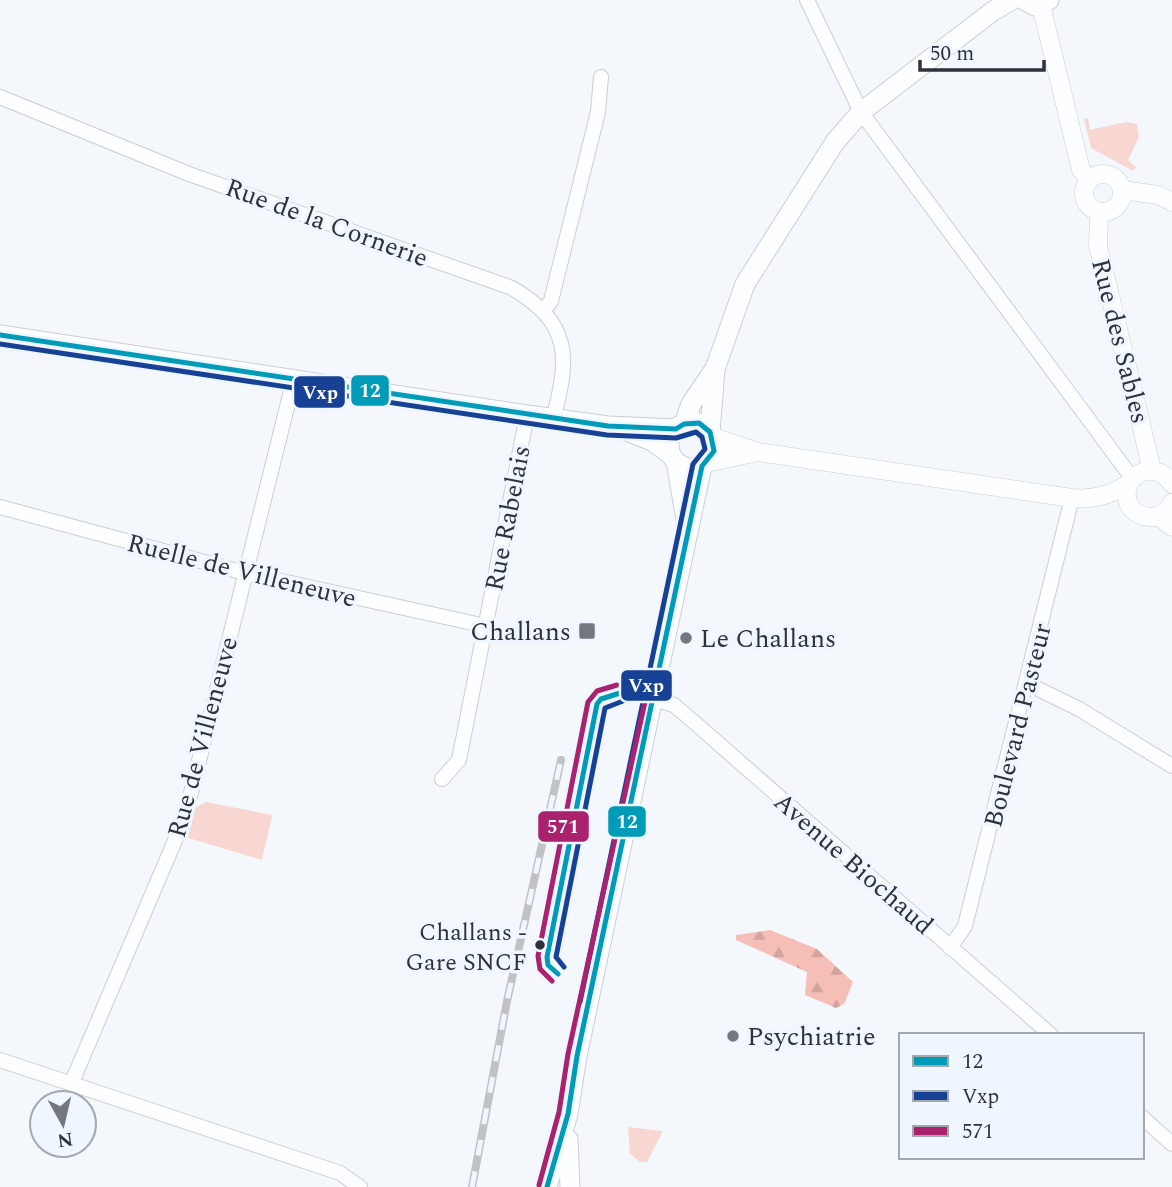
<svg xmlns="http://www.w3.org/2000/svg" width="1172" height="1187" font-family="Spectral,serif">
  <defs>
    <pattern id="forest-firs" width="22" height="20" patternUnits="userSpaceOnUse" patternTransform="scale(1.75)"><rect width="22" height="20" fill="#f5beb6"/><path d="M5 1l3.5 6h-7zM16 11l3.5 6h-7z" fill="#d2a49d"/></pattern>
  </defs>
  <rect width="100%" height="100%" fill="#f4f7fc"/>
  <!-- grass -->
  <path fill="#f8d7d2" d="M 1088,118 L 1090,130 L 1126,122 L 1137,124 L 1139,137 L 1128,160 L 1136,167 L 1133,171 L 1091,148 L 1084,119 Z
    M 206,802 L 272,815 L 262,860 L 182,836 L 191,810 Z
    M 628,1127 L 663,1131 L 647,1162 L 640,1162 L 630,1154 Z"/>
  <!-- forest -->
  <path fill="url(#forest-firs)" d="M 770,930 L 817,949 L 853,982 L 844,1004 L 836,1008 L 805,995 L 807,972 L 736,940 L 736,935 Z"/>
  <g fill="none" stroke-linecap="round" stroke-linejoin="round">
    <!-- minor casing -->
    <g stroke="#cbced3" stroke-width="16">
      <path id="minor" d="M 807,0 L 861,112 L 1132,478
        M 0,97 L 189,174 L 512,288 C 571,323 570,357 553,419
        M 544,310 L 551,301 L 598,112 L 601,77
        M 0,507 L 245,573 L 486,626
        M 1028,684 L 1079,709 L 1172,766
        M 655,699 L 674,705 L 687,716 L 1051,1035
        M 442,779 L 459,760 L 527,415
        M 950,948 L 965,926 L 1072,498
        M 0,1060 L 340,1173 L 360,1187
        M 72,1082 L 185,817 L 294,379
        M 1142,1117 L 1172,1144"/>
    </g>
    <!-- tertiary casing -->
    <g stroke="#cbced3" stroke-width="19">
      <path id="tertiary" d="M 1041,5 L 1081,170 L 1090,180
        M1084 193a19 19 0 1 1 38 0a19 19 0 1 1-38 0Z
        M 1122,190 L 1158,195 L 1172,202
        M 1099,212 L 1098,246 L 1152,470
        M 713,437 L 758,452 L 1072,498 C 1092,500 1111,495 1128,484
        M 706,463 L 758,452
        M 1172,484 C 1155,456 1115,477 1130,507 C 1144,522 1162,520 1172,503
        M 1158,516 L 1172,527"/>
    </g>
    <!-- secondary casing -->
    <g stroke="#cbced3" stroke-width="21">
      <path id="secondary" d="M 1024,0 L 1035,6 L 1049,0
        M 0,335 L 527,415 L 608,426 L 676,429
        M669 445a23 23 0 1 1 46 0a23 23 0 1 1-46 0Z
        M 684,424 L 691,404 L 714,370
        M 624,430 L 652,441 L 670,454
        M 710,432 L 715,369 L 745,284 L 835,142 L 861,112 L 993,11 L 1012,0
        M 676,462 L 686,519
        M 568,1139 L 570,1187
        M 547,1187 L 568,1114 L 577,1056 L 702,466"/>
    </g>
    <!-- minor -->
    <use href="#minor" stroke="#fdfeff" stroke-width="14"/>
    <!-- tertiary -->
    <use href="#tertiary" stroke="#fdfeff" stroke-width="18"/>
    <!-- secondary -->
    <use href="#secondary" stroke="#fdfeff" stroke-width="19"/>
    <!-- rail casing -->
    <g stroke="#c1c2c4" stroke-width="8">
      <path id="rail" d="M 472,1187 L 507,1001 L 561,760"/>
    </g>
    <!-- rail -->
    <use href="#rail" stroke="#f0f6ff" stroke-width="5" stroke-dasharray="16" stroke-linecap="butt"/>
    <!-- bus-1 casing -->
    <g stroke="#f0f6ff" stroke-width="10">
      <path id="bus-1" d="M 0,335 L 608,426 L 676,429 L 684,424 L 699,423 L 710,432 L 714,451 L 702,466 L 577,1056 L 568,1114 L 547,1187
        M 558,974 L 548,965 L 547,957 L 597,704 L 601,699 L 620,693"/>
    </g>
    <!-- bus-2 casing -->
    <g stroke="#f0f6ff" stroke-width="10">
      <path id="bus-2" d="M 0,344 L 607,435 L 676,438 L 696,432 L 702,437 L 705,449 L 693,464 L 580,1002
        M 564,967 L 556,957 L 605,708 L 623,701"/>
    </g>
    <!-- bus-3 casing -->
    <g stroke="#f0f6ff" stroke-width="10">
      <path id="bus-3" d="M 552,981 L 540,969 L 538,956 L 588,702 L 597,691 L 617,685
        M 539,1185 L 559,1112 L 568,1054 L 646,697"/>
    </g>
    <!-- bus-1 -->
    <use href="#bus-1" stroke="#009bb9" stroke-width="5"/>
    <!-- bus-2 -->
    <use href="#bus-2" stroke="#164194" stroke-width="5"/>
    <!-- bus-3 -->
    <use href="#bus-3" stroke="#aa216e" stroke-width="5"/>
  </g>
  <!-- markers -->
  <g fill="#74777d" stroke="#f0f6ff" stroke-width="2.5">
    <rect x="578" y="622" width="18" height="18" rx="3.5"/>
    <circle cx="686" cy="638" r="7"/>
    <circle cx="733" cy="1036" r="7"/>
  </g>
  <circle fill="#2f3238" stroke="#f0f6ff" stroke-width="2.5" cx="540" cy="945" r="6"/>
  <g text-anchor="middle" stroke-width="7" stroke-linejoin="round" paint-order="stroke">
    <!-- bus labels -->
    <g font-size="24" fill="#2f3238" stroke="#f0f6ff" text-anchor="end">
      <text x="527" y="940">Challans -<tspan x="527" dy="30">Gare SNCF</tspan></text>
    </g>
    <!-- street labels -->
    <g font-size="26" fill="#2f3238" stroke="#f0f6ff">
      <text transform="translate(327 222) rotate(20)" y="9">Rue de la Cornerie</text>
      <text transform="translate(1121 341) rotate(76)" y="9">Rue des Sables</text>
      <text transform="translate(507 518) rotate(-79)" y="9">Rue Rabelais</text>
      <text transform="translate(242 570) rotate(14)" y="9">Ruelle de Villeneuve</text>
      <text transform="translate(1017 725) rotate(-76)" y="9">Boulevard Pasteur</text>
      <text transform="translate(202 737) rotate(-75)" y="9">Rue de Villeneuve</text>
      <text transform="translate(854 863) rotate(41)" y="9">Avenue Biochaud</text>
    </g>
    <!-- poi labels -->
    <g font-size="26" fill="#2f3238" stroke="#f0f6ff" text-anchor="start">
      <text x="571" y="640" text-anchor="end">Challans</text>
      <text x="700" y="647">Le Challans</text>
      <text x="747" y="1045">Psychiatrie</text>
    </g>
  </g>
  <g stroke="#f0f6ff" stroke-width="2.5">
    <rect x="350" y="374" width="40" height="33" rx="7" fill="#009bb9"/>
    <rect x="293" y="375" width="53" height="34" rx="7" fill="#164194"/>
    <rect x="620" y="669" width="53" height="33" rx="7" fill="#164194"/>
    <rect x="607" y="805" width="40" height="33" rx="7" fill="#009bb9"/>
    <rect x="537" y="810" width="53" height="33" rx="7" fill="#aa216e"/>
  </g>
  <g font-size="19" text-anchor="middle" font-weight="bold" fill="#fff">
    <text x="370" y="397">12</text>
    <text x="320" y="399">Vxp</text>
    <text x="646" y="692">Vxp</text>
    <text x="627" y="828">12</text>
    <text x="563" y="833">571</text>
  </g>
  <!-- legend -->
  <rect x="899" y="1033" width="245" height="126" fill="#f0f6ff" stroke="#a3a8af" stroke-width="2"/>
  <rect x="913" y="1056" width="35" height="10" fill="#009bb9" stroke="#a3a8af" stroke-width="2"/>
  <text x="962" y="1068" font-size="21" fill="#2f3238">12</text>
  <rect x="913" y="1091" width="35" height="10" fill="#164194" stroke="#a3a8af" stroke-width="2"/>
  <text x="962" y="1103" font-size="21" fill="#2f3238">Vxp</text>
  <rect x="913" y="1126" width="35" height="10" fill="#aa216e" stroke="#a3a8af" stroke-width="2"/>
  <text x="962" y="1138" font-size="21" fill="#2f3238">571</text>
  <!-- north arrow -->
  <g transform="translate(63 1124) rotate(172)"><circle r="33" fill="#f0f6ff" stroke="#a3a8af" stroke-width="2"/>
  <path d="M0-5L12 26L0 18L-12 26Z" fill="#74777d"/>
  <text y="-10" font-size="19" font-weight="bold" text-anchor="middle" fill="#2f3238">N</text>
  </g>
  <!-- scale -->
  <path d="M920 60v10h124v-10" fill="none" stroke="#2f3238" stroke-width="3.5"/>
  <text x="930" y="60" font-size="21" fill="#2f3238" stroke="#f0f6ff" stroke-width="5" paint-order="stroke">50 m</text>
</svg>
